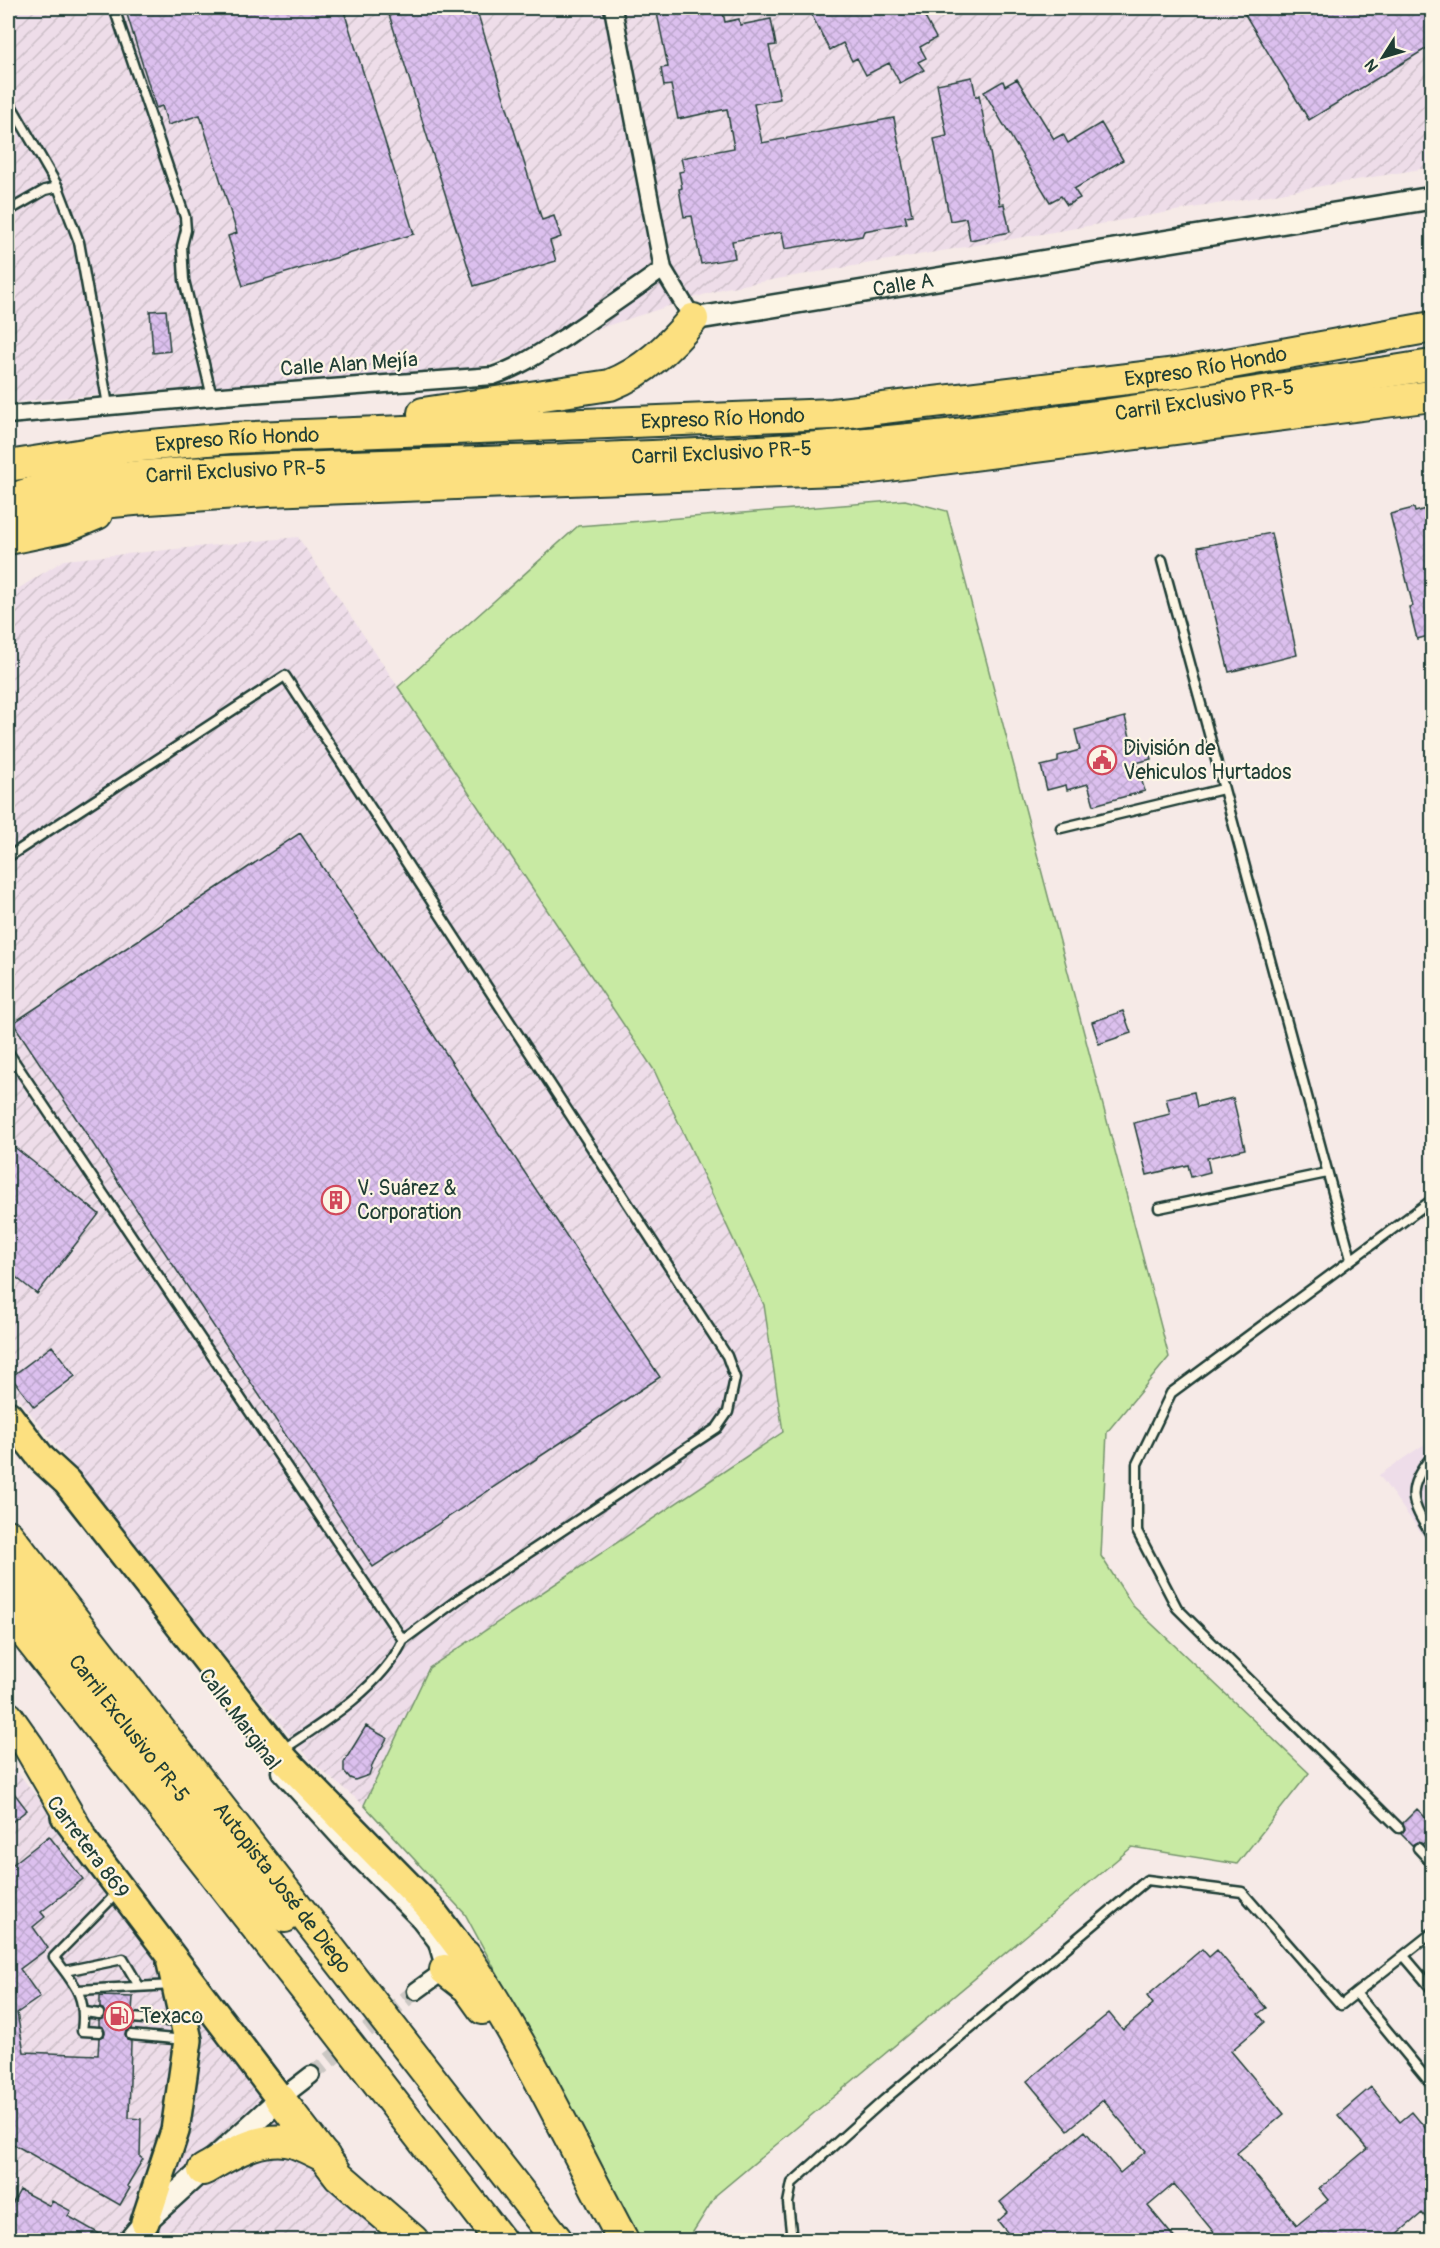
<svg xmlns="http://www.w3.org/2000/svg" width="1440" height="2248" font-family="Pangolin,sans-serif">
  <defs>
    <pattern id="industrial-furrows" width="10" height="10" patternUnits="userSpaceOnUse" patternTransform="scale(1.5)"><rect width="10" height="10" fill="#eedde9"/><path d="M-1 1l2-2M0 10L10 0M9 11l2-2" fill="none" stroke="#ccbfc8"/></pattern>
    <pattern id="building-cross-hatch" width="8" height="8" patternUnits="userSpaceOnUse" patternTransform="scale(1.5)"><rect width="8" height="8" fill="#dcc0ee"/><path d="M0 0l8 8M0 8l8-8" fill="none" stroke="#bca6cd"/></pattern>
  </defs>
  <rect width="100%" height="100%" fill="#f6eae7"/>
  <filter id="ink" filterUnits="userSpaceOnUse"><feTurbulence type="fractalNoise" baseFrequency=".0167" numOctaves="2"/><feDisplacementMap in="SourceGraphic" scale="12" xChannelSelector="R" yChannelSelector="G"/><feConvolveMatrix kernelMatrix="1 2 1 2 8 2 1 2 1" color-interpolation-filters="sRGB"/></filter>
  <g filter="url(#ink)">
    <!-- built -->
    <path fill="#eedde9" d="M 1432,1439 L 1432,1548 L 1379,1475 Z"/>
    <!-- industrial -->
    <path fill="url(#industrial-furrows)" d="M 8,8 L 1432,8 L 1432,167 L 725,288 L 478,367 L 33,400 L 8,404 Z
      M 298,537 L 654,1070 L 764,1305 L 784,1432 L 429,1668 L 364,1805 L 315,1765 L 248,1685 L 8,1385 L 8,595 L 64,560 Z
      M 8,1760 L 388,2240 L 8,2240 Z"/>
    <!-- green -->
    <path fill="#c8eaa3" stroke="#74946c" stroke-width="1.5" d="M 905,500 L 947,511 L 1169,1357 L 1107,1432 L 1101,1556 L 1133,1606 L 1309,1773 L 1237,1864 L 1132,1847 L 716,2195 L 688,2240 L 637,2240 L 587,2140 L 465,1914 L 364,1805 L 429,1668 L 783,1432 L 764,1305 L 654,1070 L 398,687 L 578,526 Z"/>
    <!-- building -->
    <path fill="url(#building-cross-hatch)" stroke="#1f3d34" stroke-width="1.5" d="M 125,8 L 343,8 L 414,234 L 243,286 L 228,236 L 237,233 L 200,115 L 168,125 L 162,106 L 156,108 Z
      M 387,8 L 476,8 L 542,220 L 554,216 L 561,237 L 550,241 L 556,261 L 474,286 Z
      M 656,8 L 722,8 L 725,22 L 739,19 L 740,25 L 771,19 L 776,45 L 769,46 L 780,99 L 754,104 L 762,143 L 894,118 L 912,215 L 905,216 L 907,223 L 864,231 L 862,236 L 785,249 L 782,232 L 732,241 L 735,258 L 701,264 L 692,216 L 684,217 L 679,189 L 682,188 L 679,172 L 684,171 L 681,158 L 734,148 L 727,109 L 678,119 L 671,85 L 664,86 L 661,68 L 668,67 Z
      M 808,8 L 920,8 L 936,38 L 920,47 L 926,58 L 918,62 L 924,70 L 900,83 L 889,63 L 866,75 L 857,58 L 852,61 L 843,43 L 830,50 Z
      M 1241,8 L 1432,8 L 1432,45 L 1309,120 Z
      M 972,77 L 976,97 L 979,95 L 1000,205 L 1004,204 L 1010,232 L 970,240 L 966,218 L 950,221 L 934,139 L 947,136 L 937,84 Z
      M 1017,79 L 1054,139 L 1063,134 L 1068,143 L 1101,123 L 1123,160 L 1074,189 L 1080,198 L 1067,205 L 1061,196 L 1050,202 L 984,92 L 1003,81 L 1005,86 Z
      M 166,310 L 170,351 L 153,353 L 150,311 Z
      M 1432,507 L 1432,635 L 1417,639 L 1409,607 L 1413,606 L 1390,514 L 1414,508 L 1415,512 Z
      M 1271,533 L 1297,655 L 1229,672 L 1198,547 Z
      M 1125,717 L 1132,745 L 1146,742 L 1151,759 L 1136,763 L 1145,791 L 1094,805 L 1088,784 L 1067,790 L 1066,785 L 1047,790 L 1041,766 L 1058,762 L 1058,756 L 1080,750 L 1075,730 Z
      M 300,833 L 660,1377 L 373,1567 L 13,1023 Z
      M 1123,1011 L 1131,1033 L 1099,1044 L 1092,1022 Z
      M 1194,1092 L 1197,1107 L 1233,1098 L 1245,1149 L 1207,1158 L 1210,1172 L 1191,1177 L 1188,1165 L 1147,1175 L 1134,1123 L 1170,1114 L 1166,1098 Z
      M 8,1142 L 99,1214 L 37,1294 L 8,1271 Z
      M 52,1346 L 75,1376 L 34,1407 L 11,1377 Z
      M 366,1726 L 387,1738 L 373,1763 L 369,1775 L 355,1780 L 350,1778 L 344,1771 L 344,1762 Z
      M 8,1785 L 27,1810 L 8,1825 Z
      M 1417,1809 L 1432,1824 L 1432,1834 L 1423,1844 L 1417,1842 L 1412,1845 L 1401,1834 L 1405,1829 L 1403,1823 Z
      M 49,1836 L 83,1879 L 41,1912 L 45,1917 L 33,1927 L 48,1948 L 20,1969 L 40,1997 L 17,2013 L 24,2052 L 98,2055 L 99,2038 L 104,2036 L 105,2032 L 103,2027 L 99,2026 L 99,2020 L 104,2018 L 105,2014 L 103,2009 L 100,2008 L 100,1996 L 133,1997 L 132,2012 L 127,2014 L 126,2018 L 128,2023 L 132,2024 L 132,2029 L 126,2031 L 125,2035 L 127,2040 L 131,2041 L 129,2118 L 141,2119 L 140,2157 L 143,2159 L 127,2186 L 130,2188 L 120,2205 L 8,2141 L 8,1868 Z
      M 1202,1949 L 1209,1957 L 1217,1950 L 1266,2008 L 1258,2014 L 1265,2022 L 1231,2051 L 1284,2114 L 1237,2153 L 1297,2225 L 1328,2200 L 1319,2189 L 1367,2149 L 1338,2115 L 1371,2087 L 1400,2122 L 1412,2112 L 1432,2136 L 1432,2148 L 1427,2153 L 1432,2160 L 1432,2226 L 1422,2213 L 1389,2241 L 1221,2241 L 1174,2184 L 1148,2206 L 1177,2241 L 1014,2241 L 998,2221 L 1008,2212 L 1000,2202 L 1085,2131 L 1120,2173 L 1146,2151 L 1103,2100 L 1068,2130 L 1027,2081 L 1109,2013 L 1123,2030 L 1153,2004 L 1147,1996 Z
      M 20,2190 L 50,2206 L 52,2201 L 71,2211 L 68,2216 L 112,2241 L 8,2241 L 8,2212 Z"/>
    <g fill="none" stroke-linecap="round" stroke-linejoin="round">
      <!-- minor-tunnel -->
      <path stroke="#cbc7c3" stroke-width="16" stroke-dasharray="16 8" stroke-linecap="butt" d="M 311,2075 L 416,1991"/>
      <!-- service casing -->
      <g stroke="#1f3d34" stroke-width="13">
        <path id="service" d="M 114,8 L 185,217 L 186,230 L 182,246 L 184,280 L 212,397
          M 8,100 L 58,187 L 79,242 L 108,405
          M 8,211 L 45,190 L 58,187
          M 1162,560 L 1351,1259
          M 1061,828 L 1223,789
          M 8,857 L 285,676 L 727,1356 L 735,1378 L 728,1412 L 717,1428 L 460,1598 L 403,1640
          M 8,1052 L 403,1640 C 384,1685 322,1724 282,1750
          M 1159,1208 L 1327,1173
          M 1432,1456 C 1405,1489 1410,1502 1432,1536
          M 1399,1828 L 1177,1608 L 1137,1531 L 1137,1464 L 1171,1393 L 1432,1200
          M 1418,1848 L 1432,1863
          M 1404,1956 L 1432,1989
          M 65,1971 L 123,1959 L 139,1986
          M 78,1990 L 173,1985
          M 1356,1993 L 1432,2085
          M 85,2012 L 99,2014
          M 132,2018 L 179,2022
          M 99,2032 L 82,2031 C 87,1995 74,1984 54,1957 L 118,1892
          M 131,2035 L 185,2040
          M 792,2240 L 788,2203 L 792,2183 L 884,2100 L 1147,1880 L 1242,1892 L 1341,2005 L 1432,1933"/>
      </g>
      <!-- minor casing -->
      <g stroke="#1f3d34" stroke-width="21">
        <path id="minor" d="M 613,8 L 663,269 L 693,319
          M 8,415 L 222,396 L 493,376 C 520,367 543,351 567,336 C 599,314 631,292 663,269
          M 280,1772 L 359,1859 L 420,1920 L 437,1942 L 445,1970 L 416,1991
          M 280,2099 L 311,2075"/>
      </g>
      <!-- tertiary casing -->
      <g stroke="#1f3d34" stroke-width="26">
        <g id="tertiary">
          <path id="s1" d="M 693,319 L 1432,198"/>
          <path d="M 130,2240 L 145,2222 L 280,2099"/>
        </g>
      </g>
      <!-- trunk casing -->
      <g stroke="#1f3d34" stroke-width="32">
        <path id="trunk" d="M 8,1415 L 42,1459 L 67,1482 L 286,1761 L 428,1906 L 465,1955
          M 65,1816 L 280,2099
          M 145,2222 L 175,2131 L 188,2040 L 171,1963"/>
      </g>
      <!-- motorway casing -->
      <g stroke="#1f3d34" stroke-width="34">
        <g id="motorway">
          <path d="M 423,413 L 610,385 C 644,372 670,346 693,319"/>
          <path id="s2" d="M 8,466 L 129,447 L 230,438 L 833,414 L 1177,373 L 1432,327"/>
          <path id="s3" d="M 8,501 C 50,483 95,480 141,476 C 184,473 227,471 271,469 C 427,463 583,460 739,452 C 972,441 1202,400 1432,365"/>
          <path d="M 13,511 L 134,500 L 267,491 L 864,469 L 1432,396"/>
          <path d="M 8,539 L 66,527 L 97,514"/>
          <path id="s4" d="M 8,1535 L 557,2240"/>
          <path id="s5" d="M 8,1574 L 251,1884 L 285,1917"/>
          <path d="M 8,1612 L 334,2026 L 500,2240"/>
          <path d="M 8,1717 L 29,1747 L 79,1833"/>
          <path d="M 465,1955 C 526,2044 572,2145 623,2240"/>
          <path d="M 445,1970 L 468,1988 L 483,2009"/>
          <path d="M 280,2099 L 339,2176 L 413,2240"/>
          <path d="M 203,2170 C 230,2155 262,2133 295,2143 C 305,2147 315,2152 325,2157"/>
        </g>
      </g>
      <!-- service -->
      <use href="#service" stroke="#fcf5e5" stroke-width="8"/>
      <!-- minor -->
      <use href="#minor" stroke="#fcf5e5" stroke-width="16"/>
      <!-- tertiary -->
      <use href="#tertiary" stroke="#fcf5e5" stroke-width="21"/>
      <!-- trunk -->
      <use href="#trunk" stroke="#fce080" stroke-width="27"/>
      <!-- motorway -->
      <use href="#motorway" stroke="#fce080" stroke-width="30"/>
    </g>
  </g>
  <!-- icons -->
  <defs>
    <g id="civic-ring" transform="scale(1.5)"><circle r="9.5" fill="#fcf5e5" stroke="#d1495b" stroke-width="1.5"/><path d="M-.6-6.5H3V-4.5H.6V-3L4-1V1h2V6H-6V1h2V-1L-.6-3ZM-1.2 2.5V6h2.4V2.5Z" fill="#d1495b"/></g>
    <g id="building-ring" transform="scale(1.5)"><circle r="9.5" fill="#fcf5e5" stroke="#d1495b" stroke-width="1.5"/><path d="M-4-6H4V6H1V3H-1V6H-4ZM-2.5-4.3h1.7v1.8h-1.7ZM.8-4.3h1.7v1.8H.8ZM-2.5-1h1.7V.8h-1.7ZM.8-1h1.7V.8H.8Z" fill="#d1495b"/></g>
    <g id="fuel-ring" transform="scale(1.5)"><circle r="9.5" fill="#fcf5e5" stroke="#d1495b" stroke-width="1.5"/><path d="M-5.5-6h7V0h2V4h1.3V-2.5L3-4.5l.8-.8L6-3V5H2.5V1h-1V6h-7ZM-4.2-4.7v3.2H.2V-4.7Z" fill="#d1495b"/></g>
  </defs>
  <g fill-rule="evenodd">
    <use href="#civic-ring" x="1102" y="760"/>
    <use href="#building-ring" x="336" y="1200"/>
    <use href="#fuel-ring" x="119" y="2016"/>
  </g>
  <g text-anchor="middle" stroke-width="4.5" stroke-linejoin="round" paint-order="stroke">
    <!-- street labels -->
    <g font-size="21" fill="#1f3d34" stroke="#fcf5e5">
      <text dy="7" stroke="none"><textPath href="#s1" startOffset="213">Calle A</textPath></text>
      <text transform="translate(349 364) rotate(-4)" y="7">Calle Alan Mejía</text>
      <text dy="7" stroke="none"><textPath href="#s2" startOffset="1203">Expreso Río Hondo</textPath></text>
      <text dy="7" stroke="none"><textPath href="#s3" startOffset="1203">Carril Exclusivo PR-5</textPath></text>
      <text dy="7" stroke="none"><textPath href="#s2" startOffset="717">Expreso Río Hondo</textPath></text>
      <text dy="7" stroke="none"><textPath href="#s2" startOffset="231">Expreso Río Hondo</textPath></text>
      <text dy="7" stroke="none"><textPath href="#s3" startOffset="717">Carril Exclusivo PR-5</textPath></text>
      <text dy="7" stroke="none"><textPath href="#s3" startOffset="231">Carril Exclusivo PR-5</textPath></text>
      <text transform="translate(240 1719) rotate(53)" y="7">Calle Marginal</text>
      <text dy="7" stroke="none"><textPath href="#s5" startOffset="196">Carril Exclusivo PR-5</textPath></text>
      <text transform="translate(88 1847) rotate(53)" y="7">Carretera 869</text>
      <text dy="7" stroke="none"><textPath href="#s4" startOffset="447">Autopista José de Diego</textPath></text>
    </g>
    <!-- poi labels -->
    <g font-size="21" fill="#1f3d34" stroke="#fcf5e5" text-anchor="start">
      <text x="1123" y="755">División de<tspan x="1123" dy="24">Vehiculos Hurtados</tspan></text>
      <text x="357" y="1195">V. Suárez &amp;<tspan x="357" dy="24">Corporation</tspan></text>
      <text x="140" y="2023">Texaco</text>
    </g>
  </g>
  <!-- margin -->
  <rect width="1440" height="2248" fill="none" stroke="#fcf5e5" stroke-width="30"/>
  <rect x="15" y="15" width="1410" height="2218" fill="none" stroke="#1f3d34" stroke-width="2" filter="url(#ink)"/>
  <!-- north arrow -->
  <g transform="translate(1383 57) rotate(233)" stroke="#fcf5e5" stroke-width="4.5" paint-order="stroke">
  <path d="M0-4.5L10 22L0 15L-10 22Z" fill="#1f3d34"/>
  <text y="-9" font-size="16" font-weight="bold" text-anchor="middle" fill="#1f3d34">N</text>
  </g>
</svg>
